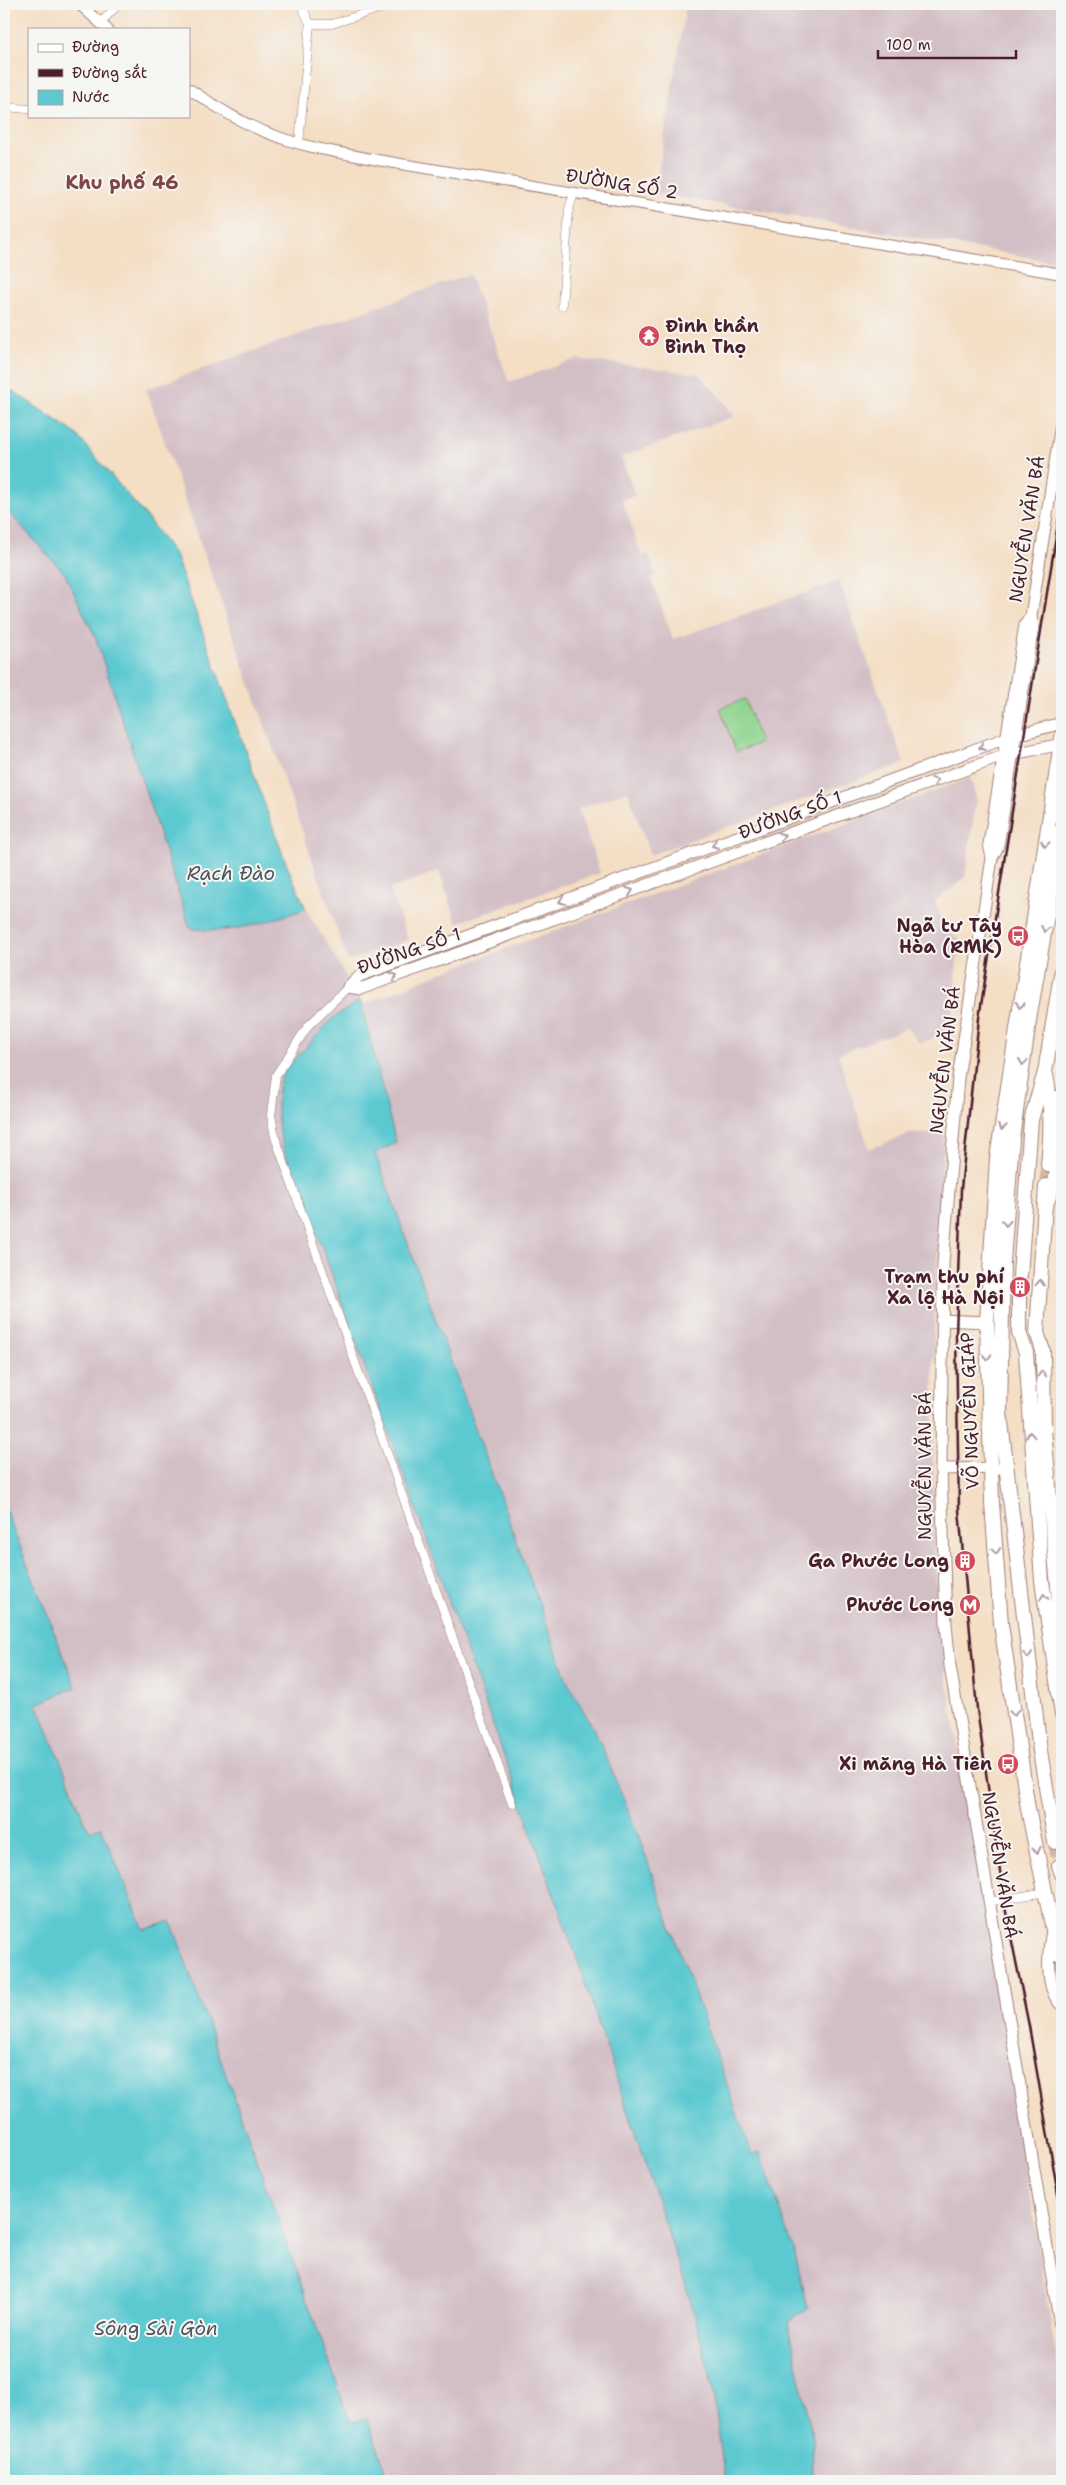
<svg xmlns="http://www.w3.org/2000/svg" width="1066" height="2485" font-family="'Shantell Sans',sans-serif">
  <rect width="100%" height="100%" fill="#f6f6f2"/>
  <filter id="ink" filterUnits="userSpaceOnUse"><feTurbulence type="fractalNoise" baseFrequency=".02" numOctaves="2"/><feDisplacementMap in="SourceGraphic" scale="10" xChannelSelector="R" yChannelSelector="G"/><feConvolveMatrix kernelMatrix="1 2 1 2 8 2 1 2 1" color-interpolation-filters="sRGB"/></filter>
  <filter id="wash" filterUnits="userSpaceOnUse"><feTurbulence type="fractalNoise" baseFrequency=".0096" numOctaves="4" result="noise"/><feDisplacementMap in="SourceGraphic" scale="20" xChannelSelector="R" yChannelSelector="G"/><feGaussianBlur stdDeviation="1.12" result="paint"/><feColorMatrix in="noise" values="0 0 0 0 0 0 0 0 0 0 0 0 0 0 0 0 0 1.4 0 .05"/><feComposite in="paint" operator="in"/></filter>
  <g filter="url(#wash)">
    <rect width="100%" height="100%" fill="#f4dec4"/>
    <!-- industrial -->
    <path fill="#d2bec5" d="M 686,4 L 1062,4 L 1062,263 L 655,193 Z
      M 470,274 L 509,382 L 577,359 L 700,374 L 735,416 L 621,457 L 635,495 L 622,500 L 642,556 L 648,554 L 656,576 L 651,578 L 673,639 L 839,581 L 904,763 L 650,855 L 628,791 L 578,809 L 600,873 L 457,923 L 439,871 L 390,889 L 408,940 L 348,961 L 146,389 Z
      M 4,507 L 65,574 L 96,639 L 190,928 L 240,929 L 306,909 L 360,1000 L 332,1019 L 284,1071 L 277,1094 L 279,1135 L 322,1247 L 577,1959 L 691,2302 L 712,2384 L 725,2481 L 372,2481 L 370,2476 L 386,2469 L 366,2418 L 351,2424 L 171,1921 L 144,1930 L 102,1828 L 89,1831 L 37,1703 L 76,1687 L 4,1506 Z
      M 970,778 L 976,797 L 965,878 L 935,901 L 946,931 L 959,938 L 951,1032 L 919,1043 L 907,1028 L 838,1054 L 869,1149 L 909,1134 L 944,1133 L 934,1326 L 933,1498 L 937,1616 L 1062,2393 L 1062,2481 L 813,2481 L 812,2439 L 809,2419 L 788,2321 L 808,2308 L 794,2250 L 760,2152 L 753,2155 L 637,1832 L 598,1737 L 568,1683 L 375,1153 L 396,1143 L 362,1005 L 445,971 Z"/>
    <!-- green -->
    <path fill="#8fd48e" stroke="#6c7a5c" d="M 745,699 L 760,743 L 736,752 L 720,708 Z"/>
    <!-- water -->
    <path fill="#5cc9d1" stroke="#53747e" d="M 4,385 L 75,433 L 144,514 L 175,555 L 284,858 L 306,909 C 265,921 234,936 190,928 L 96,639 L 65,574 L 4,507 Z
      M 360,1000 L 396,1143 L 375,1153 L 568,1683 L 598,1737 L 637,1832 L 752,2155 L 760,2152 L 794,2250 L 808,2308 L 788,2322 L 809,2419 L 812,2439 L 813,2481 L 725,2481 L 712,2384 L 691,2302 L 577,1959 L 322,1247 C 303,1199 260,1121 284,1071 L 332,1019 Z
      M 4,1506 L 76,1687 L 37,1704 L 89,1831 L 101,1827 L 144,1930 L 171,1921 L 351,2423 L 366,2418 L 386,2470 L 370,2476 L 372,2481 L 4,2481 Z"/>
  </g>
  <g filter="url(#ink)">
    <g fill="none" stroke-linecap="round" stroke-linejoin="round">
      <!-- trunk-tunnel -->
      <path stroke="#d2b8a5" stroke-width="14" stroke-dasharray="14 7" stroke-linecap="butt" d="M 1046,1186 L 1048,1165
        M 1019,1297 L 1020,1276
        M 1055,1842 L 1059,1866
        M 1058,1954 L 1062,1974"/>
      <!-- minor casing -->
      <g stroke="#9f7e78" stroke-width="9">
        <path id="minor" d="M 100,23 L 119,4
          M 310,24 L 332,24 L 393,4
          M 4,107 L 29,109
          M 299,144 L 310,24 L 301,4
          M 562,306 L 569,209 L 574,193
          M 348,987 L 308,1026 L 276,1075 L 271,1115 L 275,1137 L 512,1804
          M 988,1902 L 1046,1892"/>
      </g>
      <!-- tertiary casing -->
      <g stroke="#9f7e78" stroke-width="12">
        <path id="tertiary" d="M 79,4 L 107,29
          M 189,89 C 215,106 242,124 273,135 C 306,148 342,153 377,160 L 1062,274"/>
      </g>
      <!-- secondary casing -->
      <g stroke="#9f7e78" stroke-width="13">
        <path id="secondary" d="M 1062,418 L 1031,616 L 1033,627 L 998,846 L 992,858 L 958,1078 L 943,1264 L 941,1469 L 946,1624 L 950,1666 L 1062,2337
          M 992,858 L 989,844 L 1025,625 L 1031,616
          M 348,987 L 359,976 L 1006,738 L 1062,723
          M 348,987 L 360,989 L 1003,756 L 1062,744
          M 941,1320 L 987,1322
          M 941,1469 L 1006,1468"/>
      </g>
      <!-- primary casing -->
      <g stroke="#9f7e78" stroke-width="14">
        <path id="primary" d="M 1046,1207 C 1055,1187 1060,1165 1050,1145
          M 1053,1929 C 1048,1951 1045,1989 1062,2005"/>
      </g>
      <!-- trunk casing -->
      <g stroke="#9f7e78" stroke-width="16">
        <path id="trunk" d="M 1046,1075 C 1052,1104 1051,1136 1048,1165
          M 1058,1142 L 1062,1095
          M 1046,1186 L 1037,1332 L 1043,1351 L 1044,1430 L 1062,1632
          M 1020,1276 L 1031,1120 L 1045,1072 L 1062,969
          M 1019,1297 L 1019,1332 L 1026,1353 L 1042,1581 L 1062,1714
          M 1055,1842 L 1040,1751 L 1000,1413 L 1003,1262 L 1012,1139 L 1030,1014 L 1062,829
          M 1059,1866 L 1062,1874
          M 1058,1954 L 1028,1809 L 1001,1624 L 992,1503 L 987,1322 L 997,1158 L 1062,737"/>
      </g>
      <!-- minor -->
      <use href="#minor" stroke="#fff" stroke-width="8"/>
      <!-- tertiary -->
      <use href="#tertiary" stroke="#fff" stroke-width="10"/>
      <!-- secondary -->
      <use href="#secondary" stroke="#fff" stroke-width="11"/>
      <!-- primary -->
      <use href="#primary" stroke="#fff" stroke-width="12"/>
      <!-- trunk -->
      <use href="#trunk" stroke="#fff" stroke-width="14"/>
      <!-- rail -->
      <path stroke="#4a1f2b" stroke-width="2.5" d="M 1062,499 L 979,1018 L 961,1189 L 956,1335 L 959,1510 L 977,1709 L 1005,1907 L 1029,2026 L 1062,2217"/>
    </g>
    <!-- one-way arrows -->
    <defs><path id="oneway-chevron" d="M-2-3.5L2.5 0L-2 3.5" fill="none" stroke-width="1.6" stroke-linecap="round" stroke-linejoin="round" transform="scale(1.25)"/></defs>
    <g stroke="#ae9aa0">
      <use href="#oneway-chevron" transform="translate(982 747) rotate(160)"/>
      <use href="#oneway-chevron" transform="translate(935 781) rotate(-20)"/>
      <use href="#oneway-chevron" transform="translate(782 836) rotate(-20)"/>
      <use href="#oneway-chevron" transform="translate(1045 844) rotate(99)"/>
      <use href="#oneway-chevron" transform="translate(715 845) rotate(160)"/>
      <use href="#oneway-chevron" transform="translate(630 891) rotate(-20)"/>
      <use href="#oneway-chevron" transform="translate(562 901) rotate(160)"/>
      <use href="#oneway-chevron" transform="translate(1045 929) rotate(100)"/>
      <use href="#oneway-chevron" transform="translate(394 976) rotate(-20)"/>
      <use href="#oneway-chevron" transform="translate(1020 1005) rotate(99)"/>
      <use href="#oneway-chevron" transform="translate(1023 1062) rotate(98)"/>
      <use href="#oneway-chevron" transform="translate(1002 1127) rotate(99)"/>
      <use href="#oneway-chevron" transform="translate(1006 1223) rotate(94)"/>
      <use href="#oneway-chevron" transform="translate(1040 1283) rotate(-86)"/>
      <use href="#oneway-chevron" transform="translate(987 1357) rotate(89)"/>
      <use href="#oneway-chevron" transform="translate(1042 1374) rotate(-90)"/>
      <use href="#oneway-chevron" transform="translate(1030 1435) rotate(-94)"/>
      <use href="#oneway-chevron" transform="translate(996 1551) rotate(85)"/>
      <use href="#oneway-chevron" transform="translate(1044 1597) rotate(-98)"/>
      <use href="#oneway-chevron" transform="translate(1028 1655) rotate(83)"/>
      <use href="#oneway-chevron" transform="translate(1014 1713) rotate(82)"/>
      <use href="#oneway-chevron" transform="translate(1037 1850) rotate(78)"/>
    </g>
  </g>
  <!-- icons -->
  <defs>
    <g id="temple-disc" transform="scale(1.125)"><circle r="9.5" fill="#d1495b" stroke="#f6f6f2"/><path d="M0-6L5-2H3V0L6.5 2.5H4V6H1.5V3h-3V6H-4V2.5H-6.5L-3 0V-2H-5Z" fill="#fff"/></g>
    <g id="bus-disc" transform="scale(1.125)"><circle r="9.5" fill="#d1495b" stroke="#f6f6f2"/><path d="M-5-6H5V4H4V6H2V4H-2V6H-4V4H-5ZM-3.5-4V0h7V-4ZM-3.5 1.2v1.5H-2V1.2ZM2 1.2v1.5H3.5V1.2Z" fill="#fff"/></g>
    <g id="building-disc" transform="scale(1.125)"><circle r="9.5" fill="#d1495b" stroke="#f6f6f2"/><path d="M-4-6H4V6H1V3H-1V6H-4ZM-2.5-4.3h1.7v1.8h-1.7ZM.8-4.3h1.7v1.8H.8ZM-2.5-1h1.7V.8h-1.7ZM.8-1h1.7V.8H.8Z" fill="#fff"/></g>
    <g id="metro-disc" transform="scale(1.125)"><circle r="9.5" fill="#d1495b" stroke="#f6f6f2"/><path d="M-5.5 5V-5H-3L0 0L3-5H5.5V5H3V-.5L0 4L-3-.5V5Z" fill="#fff"/></g>
  </defs>
  <g fill-rule="evenodd">
    <use href="#temple-disc" x="649" y="336"/>
    <use href="#bus-disc" x="1018" y="936"/>
    <use href="#building-disc" x="1020" y="1287"/>
    <use href="#building-disc" x="965" y="1561"/>
    <use href="#metro-disc" x="970" y="1605"/>
    <use href="#bus-disc" x="1008" y="1764"/>
  </g>
  <g text-anchor="middle" stroke-width="4" stroke-linejoin="round" paint-order="stroke">
    <!-- street labels -->
    <g font-size="18" fill="#4a1f2b" stroke="#f6f6f2">
      <text transform="translate(622 184) rotate(9)" y="6">ĐƯỜNG SỐ 2</text>
      <text transform="translate(1027 529) rotate(-81)" y="6">NGUYỄN VĂN BÁ</text>
      <text transform="translate(790 815) rotate(-20)" y="6">ĐƯỜNG SỐ 1</text>
      <text transform="translate(409 951) rotate(-19)" y="6">ĐƯỜNG SỐ 1</text>
      <text transform="translate(945 1060) rotate(-83)" y="6">NGUYỄN VĂN BÁ</text>
      <text transform="translate(970 1411) rotate(-92)" y="6">VÕ NGUYÊN GIÁP</text>
      <text transform="translate(925 1466) rotate(-90)" y="6">NGUYỄN VĂN BÁ</text>
      <text transform="translate(1000 1865) rotate(81)" y="6">NGUYỄN VĂN BÁ</text>
    </g>
    <!-- poi labels -->
    <g font-size="18" font-weight="bold" fill="#4a1f2b" stroke="#f6f6f2" text-anchor="end">
      <text x="665" y="332" text-anchor="start">Đình thần<tspan x="665" dy="21">Bình Thọ</tspan></text>
      <text x="1002" y="932">Ngã tư Tây<tspan x="1002" dy="21">Hòa (RMK)</tspan></text>
      <text x="1004" y="1283">Trạm thu phí<tspan x="1004" dy="21">Xa lộ Hà Nội</tspan></text>
      <text x="949" y="1567">Ga Phước Long</text>
      <text x="954" y="1611">Phước Long</text>
      <text x="992" y="1770">Xi măng Hà Tiên</text>
    </g>
    <!-- neighbourhood labels -->
    <g font-size="19" font-weight="bold" fill="#7f4645" stroke="#f6f6f2">
      <text x="122" y="189">Khu phố 46</text>
    </g>
    <!-- water labels -->
    <g font-size="19" font-style="italic" fill="#4f525d" stroke="#f6f6f2">
      <text x="231" y="880">Rạch Đào</text>
      <text x="156" y="2335">Sông Sài Gòn</text>
    </g>
  </g>
  <!-- margin -->
  <rect width="1066" height="2485" fill="none" stroke="#f6f6f2" stroke-width="20"/>
  <!-- legend -->
  <rect x="28" y="28" width="162" height="90" fill="#f6f6f2" stroke="#b1a0a2"/>
  <rect x="38" y="44" width="25" height="8" fill="#ffffff" stroke="#b1a0a2"/>
  <text x="72" y="52" font-size="15" fill="#4a1f2b">Đường</text>
  <rect x="38" y="69" width="25" height="8" fill="#4a1f2b" stroke="#b1a0a2"/>
  <text x="72" y="78" font-size="15" fill="#4a1f2b">Đường sắt</text>
  <rect x="38" y="90" width="25" height="15" fill="#5cc9d1" stroke="#b1a0a2"/>
  <text x="72" y="102" font-size="15" fill="#4a1f2b">Nước</text>
  <!-- scale -->
  <path d="M878 50v8h138v-8" fill="none" stroke="#4a1f2b" stroke-width="2.5"/>
  <text x="886" y="50" font-size="15" fill="#4a1f2b" stroke="#f6f6f2" stroke-width="4" paint-order="stroke">100 m</text>
</svg>
